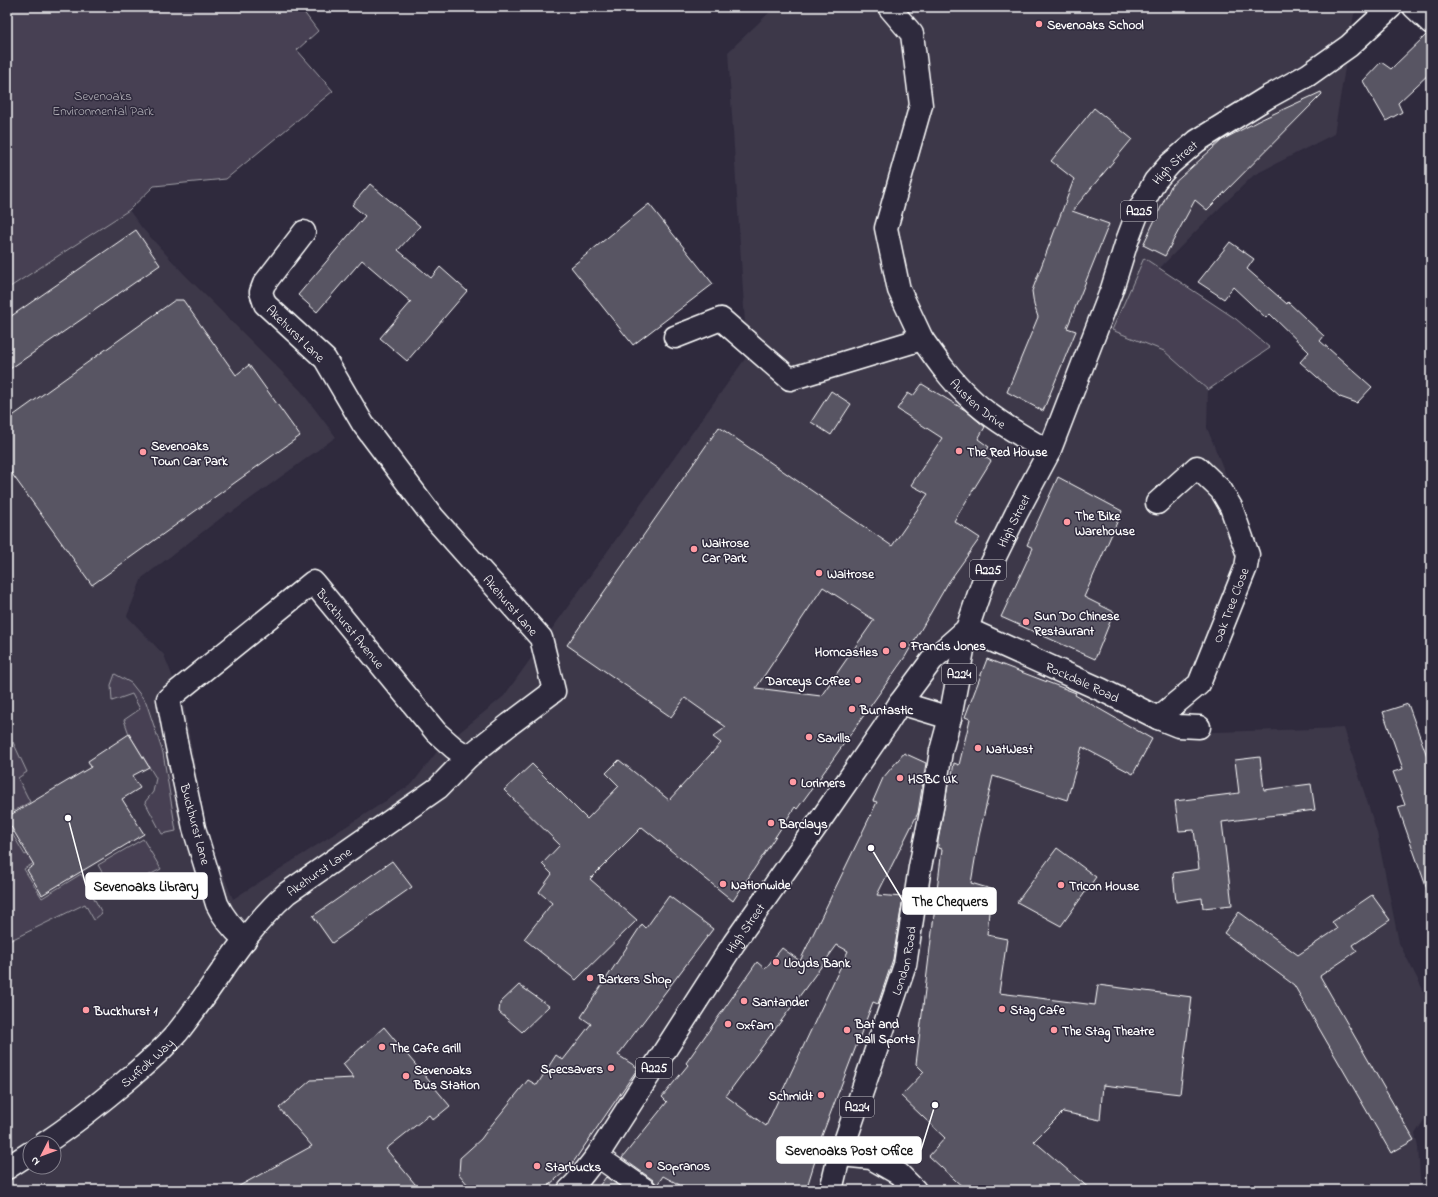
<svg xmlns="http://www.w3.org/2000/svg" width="1438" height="1197" font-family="'Indie Flower',sans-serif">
  <rect width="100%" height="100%" fill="#2f2a3d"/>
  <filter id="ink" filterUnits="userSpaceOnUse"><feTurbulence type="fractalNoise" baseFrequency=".025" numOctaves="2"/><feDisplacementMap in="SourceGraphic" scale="8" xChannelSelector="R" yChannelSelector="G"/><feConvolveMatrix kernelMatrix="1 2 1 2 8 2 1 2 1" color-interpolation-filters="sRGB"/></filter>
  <g filter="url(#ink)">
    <!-- built -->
    <path fill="#3c3749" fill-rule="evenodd" d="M 775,7 L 1361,7 L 1354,14 L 1334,134 L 1254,175 L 1202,225 L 1159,269 L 1236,319 L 1270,348 L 1208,390 L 1207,428 L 1252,540 L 1184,733 L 1344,728 L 1377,833 L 1399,943 L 1431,1005 L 1431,1109 L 1415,1134 L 1418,1147 L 1421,1190 L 7,1190 L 7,289 L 129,210 L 142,228 L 185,275 L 301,391 L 336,437 L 231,513 L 229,512 L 142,578 L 127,616 L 164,655 L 184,705 L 207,834 L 233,899 L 412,784 L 439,749 L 504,696 L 747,356 L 728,52 ZM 30,1143 L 54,1143 L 54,1167 L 30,1167 Z"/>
    <!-- green -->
    <path fill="#464152" stroke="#a2a0a8" d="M 7,7 L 300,7 L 318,31 L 297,50 L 333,91 L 226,179 L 154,186 L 129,210 L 7,289 Z
      M 1144,258 L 1236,319 L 1270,348 L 1208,390 L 1164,351 L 1112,330 Z
      M 115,674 L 131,683 L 146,702 L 163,753 L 176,831 L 162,834 L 145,802 L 153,792 L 156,778 L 129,734 L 124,720 L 140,709 L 132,694 L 112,701 L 111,685 Z
      M 13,742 L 27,772 L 18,778 L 30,802 L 7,815 L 7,781 Z
      M 7,825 L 25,855 L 49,841 L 54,851 L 24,869 L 42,898 L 81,874 L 102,913 L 94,920 L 85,904 L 7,942 Z
      M 143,839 L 161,869 L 114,893 L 98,865 Z"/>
    <!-- building -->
    <path fill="#595564" stroke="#fff" fill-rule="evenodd" d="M 1427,34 L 1431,35 L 1431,72 L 1398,103 L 1402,112 L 1386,121 L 1363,81 L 1381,62 L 1391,69 Z
      M 1321,92 L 1322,94 L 1207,210 L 1195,200 L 1165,256 L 1143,245 L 1171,186 L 1222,140 L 1260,120 Z
      M 1094,108 L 1132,139 L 1072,211 L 1109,224 L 1067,328 L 1076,331 L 1043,411 L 1007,392 L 1038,317 L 1034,305 L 1032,291 L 1074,179 L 1051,161 Z
      M 370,184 L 420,226 L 398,250 L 431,278 L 440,267 L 467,291 L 407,361 L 380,338 L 411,302 L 362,260 L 317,312 L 298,295 L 365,216 L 352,205 Z
      M 649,204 L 713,284 L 633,345 L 571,267 Z
      M 136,230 L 160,265 L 7,371 L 7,319 Z
      M 1230,242 L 1254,259 L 1247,269 L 1287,304 L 1288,302 L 1324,336 L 1320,341 L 1372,387 L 1357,403 L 1340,397 L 1300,362 L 1309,352 L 1270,314 L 1266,318 L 1233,287 L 1224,299 L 1198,282 Z
      M 175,300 L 183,300 L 236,375 L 249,365 L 300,436 L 92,585 L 7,467 L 7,420 Z
      M 922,384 L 965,410 L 985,427 L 978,439 L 989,447 L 983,456 L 991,461 L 954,521 L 980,538 L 948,583 L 905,657 L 819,779 L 797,809 L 795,807 L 733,901 L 642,827 L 590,879 L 637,920 L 576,980 L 524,939 L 552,903 L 539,892 L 552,874 L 542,864 L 560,845 L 504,790 L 532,764 L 587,819 L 619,786 L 606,773 L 619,760 L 669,800 L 721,743 L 713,737 L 726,727 L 685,698 L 671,717 L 567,645 L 719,427 L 892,546 L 928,494 L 911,485 L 942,438 L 897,409 L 908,393 L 913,396 ZM 823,587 L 874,620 L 821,696 L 756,688 Z
      M 831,391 L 851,404 L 831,435 L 811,422 Z
      M 1058,477 L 1122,511 L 1084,597 L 1114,612 L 1095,659 L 1001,617 L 1033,548 L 1027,545 Z
      M 987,659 L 1076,693 L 1075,695 L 1152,739 L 1133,774 L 1082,747 L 1067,800 L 993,776 L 979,836 L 971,883 L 991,889 L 987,935 L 1007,939 L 999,993 L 1095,1005 L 1098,985 L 1192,997 L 1180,1094 L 1103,1085 L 1100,1120 L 1063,1112 L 1034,1141 L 1091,1190 L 966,1190 L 929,1156 L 945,1138 L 901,1096 L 924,1072 L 916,1064 L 942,849 L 938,848 L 938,841 L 950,774 L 952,775 L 954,763 L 959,765 L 970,719 L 965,717 Z
      M 1408,704 L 1431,767 L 1431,892 L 1428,892 L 1398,807 L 1405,805 L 1393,772 L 1403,769 L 1383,712 Z
      M 129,734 L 149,767 L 132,776 L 140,788 L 122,799 L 144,834 L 42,895 L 27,870 L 34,865 L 7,820 L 7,817 L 91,767 L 88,761 Z
      M 904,753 L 926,763 L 918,813 L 877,895 L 903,897 L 893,959 L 878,1004 L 873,1002 L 813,1159 L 815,1161 L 806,1190 L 689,1190 L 663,1176 L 657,1185 L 653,1180 L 622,1158 L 667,1102 L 662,1097 L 688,1065 L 686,1063 L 757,962 L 765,969 L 782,948 L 800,961 L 877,802 L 873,801 L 883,778 ZM 837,945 L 848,951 L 766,1126 L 726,1096 Z
      M 1260,757 L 1264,790 L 1311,784 L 1315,810 L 1222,822 L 1232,905 L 1203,908 L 1202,898 L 1176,902 L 1173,873 L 1199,869 L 1194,830 L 1179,831 L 1175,801 L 1239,793 L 1235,760 Z
      M 1057,848 L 1096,877 L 1061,926 L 1017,902 Z
      M 392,861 L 412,887 L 332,943 L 313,916 Z
      M 1372,895 L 1390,920 L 1353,945 L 1357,951 L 1320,976 L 1414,1140 L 1391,1153 L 1294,985 L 1224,933 L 1239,912 L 1298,955 L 1337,929 L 1332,922 Z
      M 669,896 L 713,929 L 618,1055 L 638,1068 L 570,1167 L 543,1190 L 472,1190 L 459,1174 L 460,1158 L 481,1139 L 489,1128 L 528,1080 L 537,1085 L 556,1055 L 563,1060 L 591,1024 L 581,1017 L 642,924 L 646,928 Z
      M 519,985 L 549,1006 L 522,1032 L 499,1012 L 500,1003 Z
      M 384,1027 L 450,1106 L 433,1120 L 429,1115 L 386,1149 L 420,1190 L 232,1190 L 312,1146 L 279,1108 L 311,1080 L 354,1078 L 343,1064 Z
      M 606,1177 L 625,1190 L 596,1190 Z"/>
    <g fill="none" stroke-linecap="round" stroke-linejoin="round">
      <!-- pedestrian casing -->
      <g stroke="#fff" stroke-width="24">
        <path id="pedestrian" d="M 597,1156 L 646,1190"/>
      </g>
      <!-- minor casing -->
      <g stroke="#fff" stroke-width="25">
        <g id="minor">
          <path d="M 1414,7 L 1431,23"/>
          <path d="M 675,337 L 721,319 L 790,379 L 922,339 L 899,290 L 886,228 L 921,105 L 912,34 L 889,7"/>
          <path id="s1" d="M 922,339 C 936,359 950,379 968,396 C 991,419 1021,435 1049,452"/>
          <path d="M 1157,503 L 1197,467 L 1221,490 L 1231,507 L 1248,555 L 1246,567 L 1199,684 L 1158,718"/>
          <path id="s2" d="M 967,629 L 1102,690 L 1158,718 L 1178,726 L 1199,727"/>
          <path id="s3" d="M 245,940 C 233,929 224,919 217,904 L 194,828 L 176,742 L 168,699 L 313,582 L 436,732 L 454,748 L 468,757"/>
          <path id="s4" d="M 45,1143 C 71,1126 96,1106 120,1086 C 140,1069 160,1053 177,1033 C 214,987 243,932 287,893 L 438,788 L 468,757 L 510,724 L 554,691 L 541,638 L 433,517 L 363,424 L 325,359 L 265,304 L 261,292 L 264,284 L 304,232"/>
          <path d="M 841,1155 L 871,1158 L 899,1174 L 915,1190"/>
          <path d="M 7,1168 L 30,1153"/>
        </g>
      </g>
      <!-- primary casing -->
      <g stroke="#fff" stroke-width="25">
        <g id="primary">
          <path d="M 900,703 L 950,718"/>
          <path id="s5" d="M 569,1190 L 576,1183 L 597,1156 L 734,943 L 815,828 L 884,728 L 900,703 L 932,660 L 967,629"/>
          <path id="s6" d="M 831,1190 L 837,1165 L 905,965 L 920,867 L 933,803 L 941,751 L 950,718 L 967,629 L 984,579 L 1016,514 L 1049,452 L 1112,289 L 1127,241 L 1138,212 L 1155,181 L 1170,164 L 1197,141 L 1268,97 L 1308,75 L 1349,46 L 1391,7"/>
        </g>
      </g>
      <!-- pedestrian -->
      <use href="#pedestrian" stroke="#2f2a3d" stroke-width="21"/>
      <!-- minor -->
      <use href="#minor" stroke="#2f2a3d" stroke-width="22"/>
      <!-- primary -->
      <use href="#primary" stroke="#2f2a3d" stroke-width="22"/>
    </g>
  </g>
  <!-- markers -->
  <g fill="#ff9aa2" stroke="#2f2a3d" stroke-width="1.5">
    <circle cx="1039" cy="24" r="4"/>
    <circle cx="959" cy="451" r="4"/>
    <circle cx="143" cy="452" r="4"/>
    <circle cx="1067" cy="522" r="4"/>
    <circle cx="694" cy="549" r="4"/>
    <circle cx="819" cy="573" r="4"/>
    <circle cx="1026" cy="622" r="4"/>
    <circle cx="903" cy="645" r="4"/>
    <circle cx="886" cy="651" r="4"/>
    <circle cx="858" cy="680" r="4"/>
    <circle cx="852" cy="709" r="4"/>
    <circle cx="809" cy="737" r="4"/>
    <circle cx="978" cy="748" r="4"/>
    <circle cx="900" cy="778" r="4"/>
    <circle cx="793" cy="782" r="4"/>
    <circle cx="771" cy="823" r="4"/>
    <circle cx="723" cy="884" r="4"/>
    <circle cx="1061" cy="885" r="4"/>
    <circle cx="776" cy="962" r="4"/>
    <circle cx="590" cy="978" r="4"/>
    <circle cx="744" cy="1001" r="4"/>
    <circle cx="1002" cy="1009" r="4"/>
    <circle cx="86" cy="1010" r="4"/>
    <circle cx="728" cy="1024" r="4"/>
    <circle cx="847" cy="1030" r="4"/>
    <circle cx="1054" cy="1030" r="4"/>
    <circle cx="382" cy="1047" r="4"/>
    <circle cx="611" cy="1068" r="4"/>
    <circle cx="406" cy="1076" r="4"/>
    <circle cx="821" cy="1095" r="4"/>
    <circle cx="649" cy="1165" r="4"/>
    <circle cx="537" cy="1166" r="4"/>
  </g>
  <g text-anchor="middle" stroke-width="3" stroke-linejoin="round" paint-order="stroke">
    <!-- shield labels -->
    <g fill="#2f2a3d" stroke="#c1bfc5" stroke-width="1">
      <rect x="1121" y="201" width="36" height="20" rx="3"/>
      <rect x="970" y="560" width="36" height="20" rx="3"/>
      <rect x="942" y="664" width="34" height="20" rx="3"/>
      <rect x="636" y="1058" width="36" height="20" rx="3"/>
      <rect x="840" y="1097" width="34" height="20" rx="3"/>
    </g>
    <g font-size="12" font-weight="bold" fill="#fff">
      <text x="1139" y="215">A225</text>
      <text x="988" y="574">A225</text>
      <text x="959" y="678">A224</text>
      <text x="654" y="1072">A225</text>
      <text x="857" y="1111">A224</text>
    </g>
    <!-- poi labels -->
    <g font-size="13" font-weight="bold" fill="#fff" stroke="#2f2a3d" text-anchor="start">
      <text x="1047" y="29">Sevenoaks School</text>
      <text x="151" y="450">Sevenoaks<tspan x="151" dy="15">Town Car Park</tspan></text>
      <text x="967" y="456">The Red House</text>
      <text x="1075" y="520">The Bike<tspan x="1075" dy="15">Warehouse</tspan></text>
      <text x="702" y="547">Waitrose<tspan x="702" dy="15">Car Park</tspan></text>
      <text x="827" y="578">Waitrose</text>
      <text x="1034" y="620">Sun Do Chinese<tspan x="1034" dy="15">Restaurant</tspan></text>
      <text x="911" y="650">Francis Jones</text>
      <text x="878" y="656" text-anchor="end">Horncastles</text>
      <text x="850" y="685" text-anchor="end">Darceys Coffee</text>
      <text x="860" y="714">Buntastic</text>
      <text x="817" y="742">Savills</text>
      <text x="986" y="753">NatWest</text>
      <text x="908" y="783">HSBC UK</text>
      <text x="801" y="787">Lorimers</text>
      <text x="779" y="828">Barclays</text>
      <text x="731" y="889">Nationwide</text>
      <text x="1069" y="890">Tricon House</text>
      <text x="784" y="967">Lloyds Bank</text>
      <text x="598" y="983">Barkers Shop</text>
      <text x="752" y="1006">Santander</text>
      <text x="1010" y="1014">Stag Cafe</text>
      <text x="94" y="1015">Buckhurst 1</text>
      <text x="855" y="1028">Bat and<tspan x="855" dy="15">Ball Sports</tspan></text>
      <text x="736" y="1029">Oxfam</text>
      <text x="1062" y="1035">The Stag Theatre</text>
      <text x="390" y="1052">The Cafe Grill</text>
      <text x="603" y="1073" text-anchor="end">Specsavers</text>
      <text x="414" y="1074">Sevenoaks<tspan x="414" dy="15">Bus Station</tspan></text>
      <text x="813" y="1100" text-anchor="end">Schmidt</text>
      <text x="657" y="1170">Sopranos</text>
      <text x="545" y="1171">Starbucks</text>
    </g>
    <!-- park labels -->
    <g font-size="13" fill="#b5b3ba" stroke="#2f2a3d">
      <text x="103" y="100">Sevenoaks<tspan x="103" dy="15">Environmental Park</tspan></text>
    </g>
    <!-- street labels -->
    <g font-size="13" fill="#fff" stroke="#2f2a3d">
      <text dy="5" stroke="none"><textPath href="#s6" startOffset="1093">High Street</textPath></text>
      <text transform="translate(296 333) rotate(44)" y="5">Akehurst Lane</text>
      <text dy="5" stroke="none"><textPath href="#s1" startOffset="86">Austen Drive</textPath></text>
      <text dy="5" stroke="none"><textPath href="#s6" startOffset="697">High Street</textPath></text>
      <text transform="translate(511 605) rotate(49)" y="5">Akehurst Lane</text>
      <text transform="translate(1230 605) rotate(-69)" y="5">Oak Tree Close</text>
      <text dy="5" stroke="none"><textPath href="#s3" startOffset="503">Buckhurst Avenue</textPath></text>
      <text dy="5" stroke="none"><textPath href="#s2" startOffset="127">Rockdale Road</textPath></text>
      <text transform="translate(196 824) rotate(75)" y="5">Buckhurst Lane</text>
      <text dy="5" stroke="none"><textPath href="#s4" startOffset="389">Akehurst Lane</textPath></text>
      <text dy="5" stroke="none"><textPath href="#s5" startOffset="316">High Street</textPath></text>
      <text dy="5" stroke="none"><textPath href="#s6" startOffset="241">London Road</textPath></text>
      <text dy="5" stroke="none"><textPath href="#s4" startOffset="130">Suffolk Way</textPath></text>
    </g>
  </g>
  <!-- callouts -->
  <path fill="none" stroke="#fff" stroke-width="1.5" d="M68 818L86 886M871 848L903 901M935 1105L921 1150"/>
  <g fill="#fff" stroke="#2f2a3d" stroke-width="1.5">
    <circle cx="68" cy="818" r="4"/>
    <circle cx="871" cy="848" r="4"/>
    <circle cx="935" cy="1105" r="4"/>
  </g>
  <g fill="#fff" stroke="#fff" stroke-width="1.5">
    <rect x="86" y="873" width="121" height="26" rx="4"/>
    <rect x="903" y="888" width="93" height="26" rx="4"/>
    <rect x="777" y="1137" width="144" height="26" rx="4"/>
  </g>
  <g font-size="14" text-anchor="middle" font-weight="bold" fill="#111">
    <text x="146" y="891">Sevenoaks Library</text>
    <text x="950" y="906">The Chequers</text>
    <text x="849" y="1155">Sevenoaks Post Office</text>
  </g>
  <!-- margin -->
  <rect width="1438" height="1197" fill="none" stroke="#2f2a3d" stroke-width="24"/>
  <rect x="12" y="12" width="1414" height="1173" fill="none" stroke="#fff" stroke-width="1.5" filter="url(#ink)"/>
  <!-- north arrow -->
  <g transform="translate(42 1155) rotate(228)"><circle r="19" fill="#2f2a3d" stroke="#827f8b"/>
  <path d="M0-3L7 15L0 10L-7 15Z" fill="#ff9aa2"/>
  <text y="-6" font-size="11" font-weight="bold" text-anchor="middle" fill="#ffffff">N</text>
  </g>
</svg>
